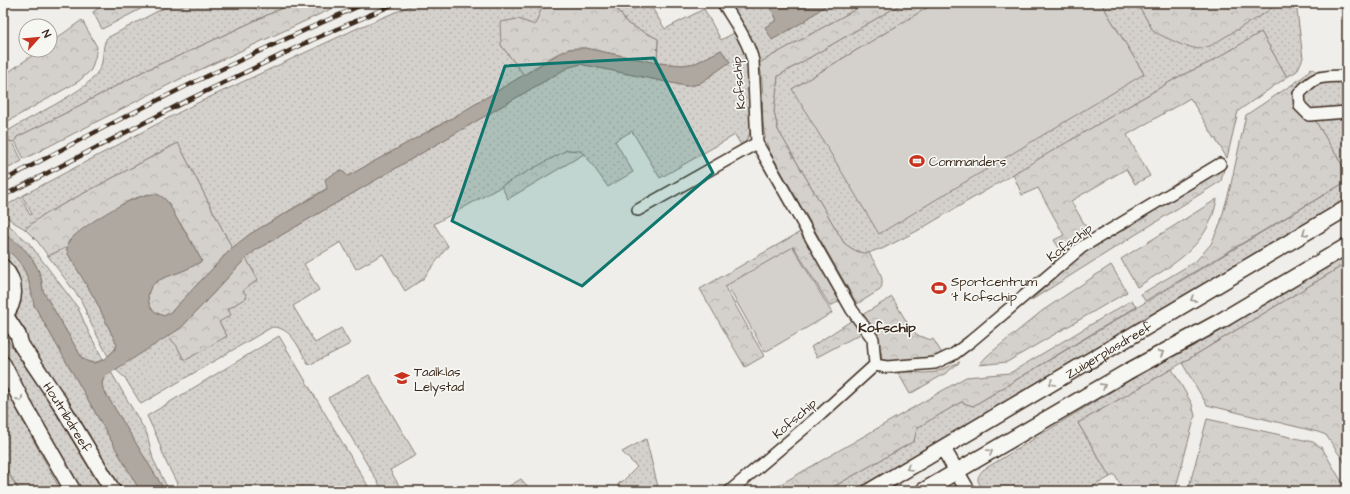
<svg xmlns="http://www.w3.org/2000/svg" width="1350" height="494" font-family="'Architects Daughter',sans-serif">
  <defs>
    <pattern id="grass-dots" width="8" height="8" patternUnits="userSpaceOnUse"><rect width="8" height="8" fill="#d4d1cc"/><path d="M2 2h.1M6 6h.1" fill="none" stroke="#b7b4af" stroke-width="1.8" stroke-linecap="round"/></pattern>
    <pattern id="forest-crowns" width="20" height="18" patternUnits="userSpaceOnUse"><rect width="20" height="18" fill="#d4d1cc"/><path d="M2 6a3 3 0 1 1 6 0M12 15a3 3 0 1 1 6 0" fill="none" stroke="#b7b4af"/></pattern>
  </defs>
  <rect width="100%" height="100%" fill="#efeeea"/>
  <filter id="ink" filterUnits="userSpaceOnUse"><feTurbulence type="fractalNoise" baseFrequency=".025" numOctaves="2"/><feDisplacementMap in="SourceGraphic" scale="8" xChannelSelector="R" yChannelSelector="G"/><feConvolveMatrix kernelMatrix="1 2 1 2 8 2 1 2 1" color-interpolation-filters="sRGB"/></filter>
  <g filter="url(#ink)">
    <!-- grass -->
    <path fill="url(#grass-dots)" stroke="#887e75" d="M 173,3 L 231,3 L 257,9 L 270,3 L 293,3 L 190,51 L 144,71 L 58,117 L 17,137 L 15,141 L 13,142 L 9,141 L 3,145 L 3,134 C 20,123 38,114 56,104 C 72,94 89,86 99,70 C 105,61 101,46 107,38 Z
      M 417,3 L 551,3 L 541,10 L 535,26 L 518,19 L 501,45 L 524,75 L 454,117 L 348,176 L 341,170 L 327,188 L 250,234 L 232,248 L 178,143 L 43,215 L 25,229 C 17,224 3,218 3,208 L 20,197 L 30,215 L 32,214 L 22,196 L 29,192 L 193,105 L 360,27 Z
      M 612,3 L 649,3 L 665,29 L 704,9 L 721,40 L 734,33 L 743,50 L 748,67 L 751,131 L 745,143 L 741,145 L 735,135 L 660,178 L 632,131 L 615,141 L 633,172 L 608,187 L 586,156 L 580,151 L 567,150 L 434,224 L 448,246 L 423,279 L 405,291 L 383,254 L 356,269 L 341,242 L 304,264 L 319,290 L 293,306 L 315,343 L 341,328 L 350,344 L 309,365 C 299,349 292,327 272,327 L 141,404 L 125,378 L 115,369 L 168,336 L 177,346 L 183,358 L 227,336 L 219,322 L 228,309 L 246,297 L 243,290 L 258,280 L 246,258 L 256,250 L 567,68 L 580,64 L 686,86 L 699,84 L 730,62 L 721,50 L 696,63 L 683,65 L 657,63 L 658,39 L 628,24 Z
      M 729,3 L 768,3 L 777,20 L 772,40 L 803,22 L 829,3 L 867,3 L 759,63 L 756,53 Z
      M 903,3 L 935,3 L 792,89 L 1144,74 L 1101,3 L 1137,3 L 1154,32 L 1277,3 L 1296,3 L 1303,58 L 1297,71 L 1287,77 L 1261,32 L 1211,62 L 1180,76 L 917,231 L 882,249 C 877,249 874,251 869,253 C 860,255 851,248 844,243 L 778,130 L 774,112 L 778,76 Z
      M 1311,68 L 1347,89 L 1347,173 L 1293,84 L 1303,77 Z
      M 1347,181 L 1347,199 L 995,408 L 853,491 L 826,491 L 914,441 L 916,428 L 961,402 L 973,406 Z
      M 3,220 L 29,243 L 78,308 L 89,333 L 103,359 C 95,364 89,363 82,358 L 43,291 C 42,265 25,246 3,234 Z
      M 67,247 L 68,254 L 95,299 L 117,345 L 115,349 L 108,356 L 91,324 L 81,300 L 48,256 Z
      M 3,248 C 25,260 30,282 34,305 L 140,491 L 119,491 L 28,345 L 16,321 L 16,311 L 3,260 Z
      M 1347,252 L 1347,263 L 1172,369 L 1078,423 L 1110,477 L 1085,491 L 983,491 C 978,481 975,479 983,470 C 1103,396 1224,323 1347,252 Z
      M 3,333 L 49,402 L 104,491 L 80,491 L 34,412 L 3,347 Z
      M 279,336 L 371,491 L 181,491 L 166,462 L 157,437 L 147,416 Z
      M 111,372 L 147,434 L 153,459 L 169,491 L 165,491 L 103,389 C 101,380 104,377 111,372 Z
      M 369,375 L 416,455 L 390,470 L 402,491 L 383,491 L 328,398 Z
      M 3,384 L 61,491 L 20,491 L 4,466 L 19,491 L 3,491 Z
      M 646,439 L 659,491 L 616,491 L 619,488 L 618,484 L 623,481 L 637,467 L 622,452 Z
      M 521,479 L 532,491 L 501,491 Z"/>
    <!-- forest -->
    <path fill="url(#forest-crowns)" stroke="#887e75" d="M 105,3 L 152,3 L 102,29 L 93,12 Z
      M 293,3 L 344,3 L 180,79 L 24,159 L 15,141 L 17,137 L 58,117 L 144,71 L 190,51 Z
      M 551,3 L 612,3 L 628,24 L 658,39 L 657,63 L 585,48 C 580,48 574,48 569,49 C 553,54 538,66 524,75 L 501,45 L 500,22 L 518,19 L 535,25 L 541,10 Z
      M 867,3 L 903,3 L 778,76 L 774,112 L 778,130 L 844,243 C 852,249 859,254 869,253 C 875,264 887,278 880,290 L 857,304 L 769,150 C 757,119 767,93 759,63 Z
      M 1137,3 L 1277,3 L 1268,11 L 1210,46 L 1198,49 L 1182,45 L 1154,32 Z
      M 82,20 L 97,47 L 95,58 L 91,70 L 79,81 L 3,124 L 3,76 L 40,50 L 50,50 L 50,43 Z
      M 1261,32 L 1287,77 L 1238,111 L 1227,158 L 1190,98 L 1127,135 L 1150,176 L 1135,184 L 1126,169 L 1071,201 L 1089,232 L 1063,254 L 1054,240 L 1064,235 L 1038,188 L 1022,195 L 1013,174 L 1180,76 L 1211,62 Z
      M 1293,84 L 1347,173 L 1347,181 L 1145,301 L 1141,294 L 1196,261 L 1211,244 L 1220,224 L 1231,184 L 1246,115 Z
      M 9,141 L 13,142 L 22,161 L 3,171 L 3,145 Z
      M 178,143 L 232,248 L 172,311 L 164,316 C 157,313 151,311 149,303 C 144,281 165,278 180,272 C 188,269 195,265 202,261 L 182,225 L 177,219 L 168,202 L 149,194 L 132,199 L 95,221 L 69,241 L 67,247 L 48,256 L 38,242 L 25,229 L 43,215 Z
      M 567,150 L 580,151 L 584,154 L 508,199 L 501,186 Z
      M 1225,165 L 1221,181 L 1030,301 L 1081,255 Z
      M 1217,199 C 1209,246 1174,264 1137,287 L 1121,259 Z
      M 802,231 L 842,300 L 830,306 L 794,247 L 725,287 L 764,356 L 745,367 L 700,289 Z
      M 246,258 L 258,280 L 243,290 L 247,297 L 228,309 L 231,315 L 219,322 L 227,336 L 186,360 L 183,358 L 177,346 L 168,336 L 181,328 Z
      M 1347,263 L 1347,466 L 1326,435 L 1318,432 L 1207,405 L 1182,363 Z
      M 1111,265 L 1127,292 L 1007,362 L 979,365 L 987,356 L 1042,311 Z
      M 892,297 L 909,326 L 917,335 L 931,340 L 933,339 L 943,355 L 922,360 L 880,362 L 882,356 L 880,348 L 862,315 Z
      M 1132,300 L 1136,307 L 973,406 L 961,402 L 917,428 L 914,441 L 826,491 L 769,491 L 966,377 L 1010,373 Z
      M 854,319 L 862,333 L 817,357 L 811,347 Z
      M 960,362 L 946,373 L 910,394 L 897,371 L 925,373 L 935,372 Z
      M 1172,369 L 1192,404 L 1195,416 L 1175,491 L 1124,491 L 1114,474 L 1110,477 L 1078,423 Z
      M 1207,419 L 1313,442 L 1322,448 L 1343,484 L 1332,491 L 1188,491 Z"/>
    <!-- garden -->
    <path fill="#d4d1cc" stroke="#887e75" d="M 935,3 L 1101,3 L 1144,74 L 879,234 L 792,89 Z
      M 793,247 L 832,313 L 765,352 L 727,285 Z"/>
    <!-- water -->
    <path fill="#afa8a1" stroke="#81766d" d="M 768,3 L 829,3 L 803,22 L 772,40 L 765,27 L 777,20 Z
      M 585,48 L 657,63 L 683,65 L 696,63 L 721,50 L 730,62 L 699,84 L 686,86 L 580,64 L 567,68 L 256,250 L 246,258 L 181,328 L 104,377 L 102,383 L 103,389 L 165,491 L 140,491 L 34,305 C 30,282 25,260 3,248 L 3,234 C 26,246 41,265 43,291 L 82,358 C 86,361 89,363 94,363 C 102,363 115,352 117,345 L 95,299 L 68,254 C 67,249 66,244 70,240 C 82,226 141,188 159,195 C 169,199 172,211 177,219 C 186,232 194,247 202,261 C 195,265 188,269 180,272 C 165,278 144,281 149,303 C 151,311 157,313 164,316 L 172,311 L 232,248 L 250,234 L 327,189 L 325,179 L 341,170 L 348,176 L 454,117 L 555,56 L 569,49 Z"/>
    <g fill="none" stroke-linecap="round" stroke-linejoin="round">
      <!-- minor casing -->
      <g stroke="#3b2a1e" stroke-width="14">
        <path id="minor" d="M 723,3 C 734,21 748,40 753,61 L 757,143 L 852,310 L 873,339 L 875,365
          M 1345,76 C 1321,77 1316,74 1299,94 L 1300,106 L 1309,115 L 1347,112
          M 638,210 L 757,143
          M 730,491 L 821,414 L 875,365 L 887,367 L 935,363 L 954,354 L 971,341 L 1082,247 L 1220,164"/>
      </g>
      <!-- tertiary casing -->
      <g stroke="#3b2a1e" stroke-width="17">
        <path id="tertiary" d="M 943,448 L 968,491"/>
      </g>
      <!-- secondary casing -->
      <g stroke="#3b2a1e" stroke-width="18">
        <g id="secondary">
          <path d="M 3,267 C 17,281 17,303 3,317"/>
          <path id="s1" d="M 5,315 L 18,335 L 21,345 L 60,403 L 113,491"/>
          <path d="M 3,364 L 24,405 L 73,491"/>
          <path id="s2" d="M 870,491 L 1347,208"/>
          <path d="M 923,491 L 1127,372 L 1219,322 L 1347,246"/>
        </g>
      </g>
      <!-- minor -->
      <use href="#minor" stroke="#f6f6f2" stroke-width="11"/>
      <!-- tertiary -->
      <use href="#tertiary" stroke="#f6f6f2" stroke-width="14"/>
      <!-- secondary -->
      <use href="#secondary" stroke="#f6f6f2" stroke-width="15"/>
      <!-- rail casing -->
      <g stroke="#3b2a1e" stroke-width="4.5">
        <path id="rail" d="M 3,181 C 122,116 242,57 366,3
          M 3,196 L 190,99 L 312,40 L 397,3"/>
      </g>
      <!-- rail -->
      <use href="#rail" stroke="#f6f6f2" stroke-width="3" stroke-dasharray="9" stroke-linecap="butt"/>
    </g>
    <!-- one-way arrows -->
    <defs><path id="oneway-chevron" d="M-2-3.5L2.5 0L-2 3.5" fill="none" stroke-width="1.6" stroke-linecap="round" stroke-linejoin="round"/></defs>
    <g stroke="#989088">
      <use href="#oneway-chevron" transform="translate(1305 233) rotate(149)"/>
      <use href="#oneway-chevron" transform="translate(1193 299) rotate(149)"/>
      <use href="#oneway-chevron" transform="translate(1161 353) rotate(-28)"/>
      <use href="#oneway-chevron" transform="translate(1052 383) rotate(149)"/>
      <use href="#oneway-chevron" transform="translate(1103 386) rotate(-31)"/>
      <use href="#oneway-chevron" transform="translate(20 399) rotate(64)"/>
      <use href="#oneway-chevron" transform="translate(990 452) rotate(-30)"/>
      <use href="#oneway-chevron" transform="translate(909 468) rotate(150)"/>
    </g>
  </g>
  <!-- marked area -->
  <path fill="#0f766e" fill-opacity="0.2" stroke="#0f766e" stroke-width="3" stroke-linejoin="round" d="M 654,58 L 713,173 L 582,286 L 452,221 L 505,66 Z"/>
  <!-- icons -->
  <defs>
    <g id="stadium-bare" transform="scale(1.2)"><path d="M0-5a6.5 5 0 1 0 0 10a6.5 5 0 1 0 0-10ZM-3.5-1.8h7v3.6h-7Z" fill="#c8321e" stroke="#f6f6f2" stroke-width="2.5" paint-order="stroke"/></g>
    <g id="school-bare" transform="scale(1.2)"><path d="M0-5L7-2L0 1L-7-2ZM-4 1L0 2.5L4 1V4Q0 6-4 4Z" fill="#c8321e" stroke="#f6f6f2" stroke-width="2.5" paint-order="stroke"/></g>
  </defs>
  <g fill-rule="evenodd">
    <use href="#stadium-bare" x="917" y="161"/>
    <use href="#stadium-bare" x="939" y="288"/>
    <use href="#school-bare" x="402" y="378"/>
  </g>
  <g text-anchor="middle" stroke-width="3.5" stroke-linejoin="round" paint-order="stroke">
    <!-- street labels -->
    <g font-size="13" fill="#3b2a1e" stroke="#f6f6f2">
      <text transform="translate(738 83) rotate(-95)" y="5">Kofschip</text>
      <text transform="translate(1069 242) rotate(-37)" y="5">Kofschip</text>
      <text dy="5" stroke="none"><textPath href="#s2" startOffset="277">Zuigerplasdreef</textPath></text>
      <text dy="5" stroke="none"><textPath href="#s1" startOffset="120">Houtribdreef</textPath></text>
      <text transform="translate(794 418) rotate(-41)" y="5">Kofschip</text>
    </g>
    <!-- poi labels -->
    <g font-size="13" fill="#3b2a1e" stroke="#f6f6f2" text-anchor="start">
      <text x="929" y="166">Commanders</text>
      <text x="951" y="286">Sportcentrum<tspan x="951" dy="15">'t Kofschip</tspan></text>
      <text x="414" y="376">Taalklas<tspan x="414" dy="15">Lelystad</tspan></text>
    </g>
    <!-- neighbourhood labels -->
    <g font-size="14" font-weight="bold" fill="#3b2a1e" stroke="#f6f6f2">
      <text x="887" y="332">Kofschip</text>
    </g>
  </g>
  <!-- margin -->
  <rect width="1350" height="494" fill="none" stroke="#f6f6f2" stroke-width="16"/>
  <rect x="8" y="8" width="1334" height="478" fill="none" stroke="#3b2a1e" stroke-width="1.5" filter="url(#ink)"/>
  <!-- north arrow -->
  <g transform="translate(38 38) rotate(63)"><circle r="19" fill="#f6f6f2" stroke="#aba49d"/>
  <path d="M0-3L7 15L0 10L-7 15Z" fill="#c8321e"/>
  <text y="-6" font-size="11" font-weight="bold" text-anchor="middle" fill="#3b2a1e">N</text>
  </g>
</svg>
